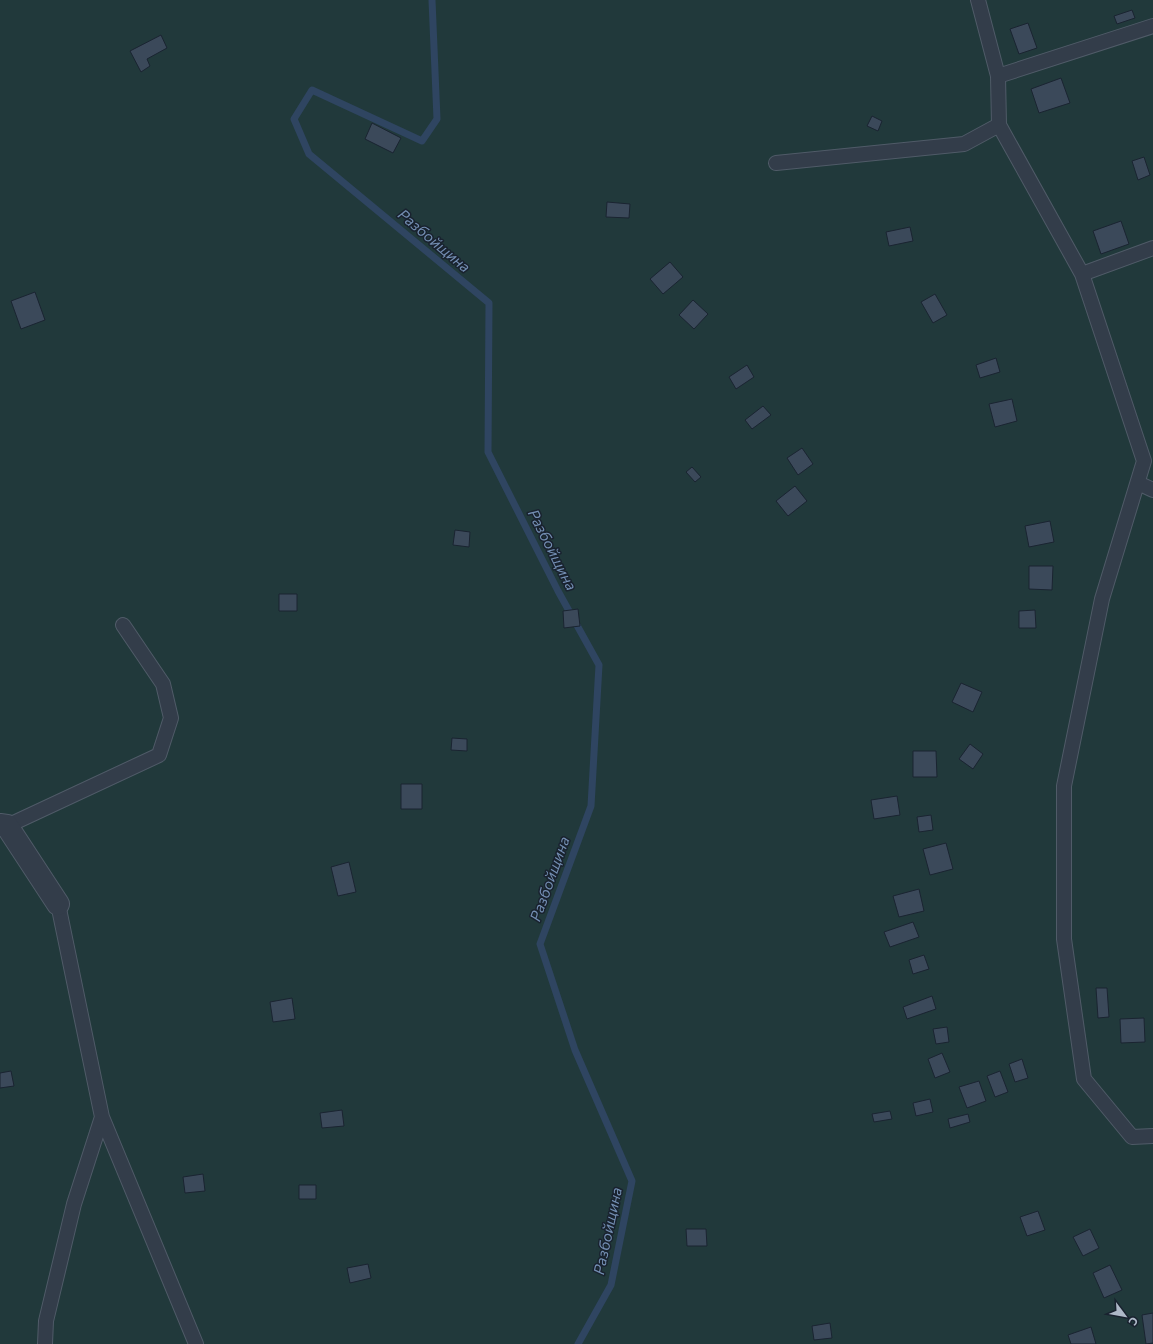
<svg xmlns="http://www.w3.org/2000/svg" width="1153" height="1344" font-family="Commissioner,sans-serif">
  <rect width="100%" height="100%" fill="#1f2b3a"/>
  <!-- green -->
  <path fill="#21393b" d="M 0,0 L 1153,0 L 1153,1344 L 0,1344 Z"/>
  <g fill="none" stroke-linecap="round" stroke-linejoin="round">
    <!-- stream -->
    <path stroke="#2f4561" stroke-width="7" d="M 432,0 L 437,119 L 422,141 L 312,90 L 294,119 L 309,154 L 489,303 L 488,452 L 558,591 L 599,665 L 591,806 L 540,944 L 575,1050 L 632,1181 L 611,1285 L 578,1344"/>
  </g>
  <!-- building -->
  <path fill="#3b495a" stroke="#1a2431" d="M 1132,10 L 1135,18 L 1117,24 L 1114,16 Z
    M 1028,23 L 1037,48 L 1019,54 L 1010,29 Z
    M 161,35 L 167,48 L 147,59 L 150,66 L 141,72 L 130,51 Z
    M 1061,78 L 1070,103 L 1039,113 L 1031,89 Z
    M 872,116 L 882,121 L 878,131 L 867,126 Z
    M 372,123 L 401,138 L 393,153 L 365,139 Z
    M 1144,157 L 1150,175 L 1138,180 L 1132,161 Z
    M 607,202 L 630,204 L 629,218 L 606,217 Z
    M 1121,221 L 1129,244 L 1101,254 L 1093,231 Z
    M 910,227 L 913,241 L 889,246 L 886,232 Z
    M 670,262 L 683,277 L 663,294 L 650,279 Z
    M 35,292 L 45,320 L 21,329 L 11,301 Z
    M 935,294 L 947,315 L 933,323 L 921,302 Z
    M 693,300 L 708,314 L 694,329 L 679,315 Z
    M 996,358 L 1000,372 L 980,378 L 976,365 Z
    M 747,365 L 754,377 L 736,389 L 729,377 Z
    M 1012,399 L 1017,421 L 995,427 L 989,404 Z
    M 763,406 L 771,415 L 752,429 L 745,420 Z
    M 802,448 L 813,464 L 798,475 L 787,458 Z
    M 692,467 L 701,477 L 695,482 L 686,472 Z
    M 795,486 L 807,501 L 788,516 L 776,501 Z
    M 1050,521 L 1054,542 L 1029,547 L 1025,526 Z
    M 455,530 L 470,532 L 469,547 L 453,545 Z
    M 1029,566 L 1053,566 L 1052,590 L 1029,589 Z
    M 279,594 L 297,594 L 297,611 L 279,611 Z
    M 578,609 L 580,626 L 564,628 L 563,611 Z
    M 1035,610 L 1036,628 L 1019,628 L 1019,611 Z
    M 961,683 L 982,692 L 973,712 L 952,702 Z
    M 452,738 L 467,739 L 467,751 L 451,750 Z
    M 970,744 L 983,754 L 973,769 L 959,759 Z
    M 913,751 L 936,751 L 937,777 L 913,777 Z
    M 401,784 L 422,784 L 422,809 L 401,809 Z
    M 897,796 L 900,815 L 874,819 L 871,800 Z
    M 931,815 L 933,830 L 919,832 L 917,817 Z
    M 946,843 L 953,869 L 930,875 L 923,849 Z
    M 349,862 L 356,892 L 338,896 L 331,867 Z
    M 919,889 L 924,911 L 899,917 L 893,896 Z
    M 913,922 L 919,937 L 890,947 L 884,932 Z
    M 924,955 L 929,969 L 913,974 L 909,960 Z
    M 1096,988 L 1107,988 L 1109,1017 L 1098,1018 Z
    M 932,996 L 936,1009 L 907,1019 L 903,1007 Z
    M 292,998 L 295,1019 L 273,1022 L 270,1002 Z
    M 1144,1018 L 1145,1042 L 1121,1043 L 1120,1019 Z
    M 947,1027 L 949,1042 L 936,1044 L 933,1029 Z
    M 942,1053 L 950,1072 L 935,1078 L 928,1059 Z
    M 1022,1059 L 1028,1078 L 1015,1082 L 1009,1064 Z
    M 11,1071 L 14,1086 L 0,1088 L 0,1073 Z
    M 1000,1071 L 1008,1092 L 995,1097 L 987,1076 Z
    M 979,1081 L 986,1101 L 967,1108 L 959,1087 Z
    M 930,1099 L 933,1112 L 916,1116 L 913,1103 Z
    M 342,1110 L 344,1126 L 322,1128 L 320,1113 Z
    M 890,1111 L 892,1119 L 874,1122 L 872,1114 Z
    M 968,1114 L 970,1122 L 950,1128 L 948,1119 Z
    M 203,1174 L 205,1191 L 185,1193 L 183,1177 Z
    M 299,1185 L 316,1185 L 316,1199 L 299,1199 Z
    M 1038,1211 L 1045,1230 L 1027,1236 L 1020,1217 Z
    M 686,1229 L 706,1229 L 707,1246 L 687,1246 Z
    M 1090,1229 L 1099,1248 L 1083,1256 L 1073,1237 Z
    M 368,1264 L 371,1278 L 350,1283 L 347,1268 Z
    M 1110,1265 L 1122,1290 L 1104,1298 L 1093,1273 Z
    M 1153,1313 L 1153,1343 L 1146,1344 L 1142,1315 Z
    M 830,1323 L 832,1338 L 814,1340 L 812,1326 Z
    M 1091,1327 L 1096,1344 L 1071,1344 L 1068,1335 Z"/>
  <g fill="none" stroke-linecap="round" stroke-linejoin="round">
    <!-- service casing -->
    <g stroke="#505b68" stroke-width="16">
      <path id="service" d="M 978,0 L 998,76 L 999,125 L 1082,274 L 1144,461 L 1102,599 L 1064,786 L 1064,939 L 1084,1079 L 1132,1137 L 1153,1136
        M 998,76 L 1153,26
        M 776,163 L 964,144 L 999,125
        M 1082,274 L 1153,248
        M 1138,483 L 1153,490
        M 7,826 L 159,755 L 171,718 L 163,684 L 123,625
        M 58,904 L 102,1117 L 196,1344
        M 45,1344 L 46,1321 L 74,1204 L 102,1117"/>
    </g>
    <!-- minor casing -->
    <g stroke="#505b68" stroke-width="24">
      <path id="minor" d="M 0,825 L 7,826 L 58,904"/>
    </g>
    <!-- service -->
    <use href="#service" stroke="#333d4a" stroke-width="14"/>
    <!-- minor -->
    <use href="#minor" stroke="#333d4a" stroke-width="22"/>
  </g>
  <g text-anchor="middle" stroke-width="3" stroke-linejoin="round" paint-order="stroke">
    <!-- water labels -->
    <g font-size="15" font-style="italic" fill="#738eb2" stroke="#19222f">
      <text transform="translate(434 241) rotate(40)" y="5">Разбойщина</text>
      <text transform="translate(552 550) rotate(63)" y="5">Разбойщина</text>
      <text transform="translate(550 879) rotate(-70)" y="5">Разбойщина</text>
      <text transform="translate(608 1231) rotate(-78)" y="5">Разбойщина</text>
    </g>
  </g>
  <!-- north arrow -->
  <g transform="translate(1125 1316) rotate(122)" stroke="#19222f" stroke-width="3" paint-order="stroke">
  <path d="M0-3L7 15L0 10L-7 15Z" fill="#adb8c7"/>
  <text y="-6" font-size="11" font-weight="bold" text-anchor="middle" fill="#adb8c7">С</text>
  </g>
</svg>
